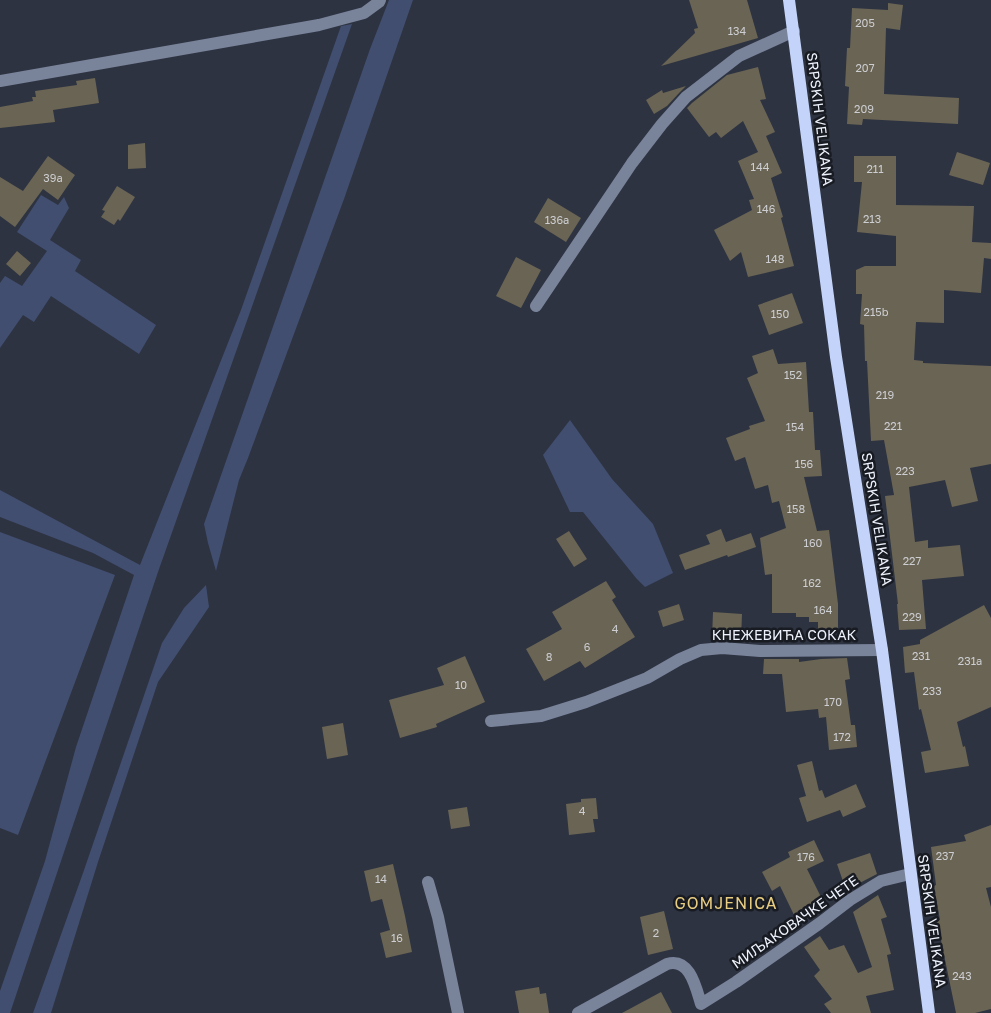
<svg xmlns="http://www.w3.org/2000/svg" width="991" height="1013" font-family="'Golos Text',sans-serif">
  <rect width="100%" height="100%" fill="#2d3341"/>
  <!-- green -->
  <path fill="#414e70" d="M 389,0 L 413,0 L 344,199 L 248,458 L 239,480 L 216,571 L 208,543 L 204,524 L 370,49 Z
    M 352,24 L 158,572 L 10,1013 L 0,1013 L 0,991 L 45,861 L 76,747 L 134,575 L 93,553 L 0,517 L 0,490 L 140,565 L 241,310 L 341,26 Z
    M 41,195 L 58,205 L 64,197 L 69,208 L 50,240 L 81,260 L 75,271 L 156,325 L 139,354 L 51,296 L 34,322 L 23,315 L 0,348 L 0,283 L 5,276 L 22,286 L 47,251 L 17,232 Z
    M 570,420 L 612,479 L 653,524 L 673,573 L 645,587 L 636,578 L 583,512 L 570,512 L 543,455 Z
    M 0,532 L 115,575 L 18,835 L 0,828 Z
    M 206,585 L 209,607 L 158,682 L 98,862 L 51,1013 L 33,1013 L 83,873 L 162,643 L 184,608 Z"/>
  <!-- building -->
  <path fill="#6a6454" d="M 689,0 L 747,0 L 758,38 L 661,66 L 695,33 L 694,29 L 698,28 Z
    M 888,3 L 903,5 L 900,30 L 886,28 L 884,94 L 959,98 L 958,124 L 863,119 L 862,125 L 847,124 L 849,87 L 845,86 L 847,48 L 850,48 L 852,8 L 888,10 Z
    M 758,67 L 766,99 L 760,100 L 775,132 L 766,136 L 782,173 L 771,178 L 783,217 L 781,218 L 794,266 L 748,277 L 741,252 L 730,261 L 714,230 L 752,210 L 749,200 L 754,199 L 738,161 L 758,152 L 743,121 L 721,138 L 716,132 L 709,137 L 687,108 L 692,103 L 727,75 Z
    M 95,78 L 99,103 L 53,110 L 55,122 L 0,128 L 0,107 L 33,101 L 32,97 L 36,97 L 35,91 L 77,85 L 76,81 Z
    M 686,86 L 680,92 L 667,106 L 654,114 L 646,100 L 662,90 L 663,93 Z
    M 145,143 L 146,168 L 128,169 L 128,145 Z
    M 957,152 L 990,163 L 983,185 L 949,175 Z
    M 48,156 L 75,175 L 58,200 L 43,189 L 15,227 L 0,216 L 0,177 L 23,191 Z
    M 854,156 L 896,156 L 896,205 L 974,206 L 972,242 L 991,243 L 991,259 L 984,258 L 981,293 L 944,290 L 944,323 L 916,322 L 914,360 L 923,361 L 923,363 L 991,366 L 991,464 L 970,468 L 978,501 L 952,507 L 945,480 L 909,487 L 915,542 L 928,540 L 928,548 L 960,545 L 964,576 L 922,580 L 926,629 L 899,630 L 897,604 L 898,604 L 885,496 L 894,495 L 884,440 L 871,441 L 867,361 L 865,361 L 864,325 L 860,324 L 862,294 L 856,294 L 856,270 L 865,266 L 896,266 L 896,236 L 857,232 L 862,182 L 854,182 Z
    M 117,186 L 135,197 L 120,221 L 118,219 L 114,225 L 101,217 L 105,211 L 102,210 Z
    M 548,198 L 581,218 L 566,242 L 534,222 Z
    M 17,251 L 31,263 L 20,276 L 6,264 Z
    M 516,257 L 541,270 L 521,308 L 496,296 Z
    M 792,293 L 803,323 L 769,335 L 758,305 Z
    M 773,349 L 778,364 L 806,362 L 809,412 L 813,412 L 815,450 L 820,450 L 822,476 L 804,477 L 817,531 L 829,530 L 838,604 L 838,630 L 818,630 L 818,622 L 809,622 L 809,617 L 796,617 L 796,613 L 772,613 L 772,574 L 765,575 L 760,538 L 786,528 L 779,501 L 772,503 L 768,485 L 755,489 L 745,457 L 735,461 L 726,438 L 750,429 L 749,426 L 765,421 L 747,378 L 758,373 L 752,356 Z
    M 721,529 L 726,542 L 751,533 L 756,547 L 728,557 L 727,555 L 685,570 L 679,555 L 710,544 L 706,535 Z
    M 569,531 L 587,559 L 574,567 L 556,539 Z
    M 606,581 L 616,597 L 612,600 L 635,637 L 585,668 L 580,661 L 544,681 L 526,649 L 562,629 L 552,612 Z
    M 679,604 L 684,620 L 663,627 L 658,611 Z
    M 984,605 L 991,618 L 991,707 L 957,722 L 963,747 L 965,746 L 969,766 L 925,773 L 921,752 L 931,750 L 921,709 L 919,710 L 914,672 L 905,673 L 903,647 L 920,644 L 920,640 Z
    M 713,612 L 742,614 L 741,640 L 712,638 Z
    M 465,656 L 485,702 L 436,724 L 437,727 L 400,738 L 389,700 L 444,685 L 437,668 Z
    M 847,658 L 850,679 L 845,680 L 851,725 L 855,725 L 857,747 L 829,750 L 826,717 L 819,718 L 818,709 L 786,712 L 782,674 L 763,674 L 764,659 L 799,659 L 799,662 L 821,659 Z
    M 343,723 L 348,755 L 327,759 L 322,727 Z
    M 812,761 L 819,791 L 822,790 L 825,798 L 856,784 L 866,807 L 843,817 L 840,810 L 807,822 L 799,798 L 806,796 L 797,765 Z
    M 596,798 L 598,819 L 593,819 L 595,832 L 569,835 L 566,804 L 581,802 L 581,799 Z
    M 467,807 L 470,826 L 451,829 L 448,810 Z
    M 991,825 L 991,887 L 986,888 L 991,907 L 991,1009 L 975,1013 L 956,1013 L 937,921 L 940,920 L 934,886 L 936,885 L 931,847 L 966,841 L 964,835 Z
    M 814,840 L 824,861 L 807,869 L 823,901 L 794,915 L 780,886 L 772,891 L 762,872 L 790,857 L 788,852 Z
    M 870,853 L 877,874 L 846,890 L 837,864 Z
    M 393,864 L 405,916 L 412,952 L 386,958 L 380,933 L 390,930 L 382,899 L 371,902 L 364,871 Z
    M 878,895 L 887,917 L 881,919 L 891,954 L 887,955 L 894,990 L 866,996 L 871,1013 L 831,1013 L 824,1004 L 832,999 L 814,976 L 820,970 L 804,947 L 820,936 L 829,950 L 844,945 L 858,973 L 872,967 L 853,912 Z
    M 664,911 L 673,949 L 648,955 L 640,917 Z
    M 539,987 L 540,994 L 546,993 L 549,1013 L 519,1013 L 515,991 Z
    M 661,992 L 672,1013 L 622,1013 Z"/>
  <g fill="none" stroke-linecap="round" stroke-linejoin="round">
    <!-- minor -->
    <path stroke="#79839a" stroke-width="12" d="M 0,81 L 319,25 L 364,13 L 379,2 L 380,0
      M 536,306 L 632,163 L 662,124 L 686,97 L 739,56 L 794,31
      M 491,721 L 541,716 L 586,702 L 647,678 L 680,659 L 701,650 L 722,648 L 760,651 L 882,650
      M 428,882 L 438,917 L 458,1013
      M 578,1013 L 667,964 C 690,957 696,988 701,1004 L 736,982 L 820,923 L 850,900 L 881,881 L 910,874"/>
    <!-- major -->
    <path stroke="#c3d3f9" stroke-width="12" d="M 789,0 L 836,357 L 882,650 L 929,1013"/>
  </g>
  <g text-anchor="middle" stroke-width="5" stroke-linejoin="round" paint-order="stroke">
    <!-- number labels -->
    <g font-size="11" fill="#cdced2">
      <text x="865" y="27">205</text>
      <text x="737" y="35">134</text>
      <text x="865" y="72">207</text>
      <text x="864" y="113">209</text>
      <text x="760" y="171">144</text>
      <text x="875" y="173">211</text>
      <text x="53" y="182">39a</text>
      <text x="766" y="213">146</text>
      <text x="872" y="223">213</text>
      <text x="557" y="224">136a</text>
      <text x="775" y="263">148</text>
      <text x="876" y="316">215b</text>
      <text x="780" y="318">150</text>
      <text x="793" y="379">152</text>
      <text x="885" y="399">219</text>
      <text x="893" y="430">221</text>
      <text x="795" y="431">154</text>
      <text x="804" y="468">156</text>
      <text x="905" y="475">223</text>
      <text x="796" y="513">158</text>
      <text x="813" y="547">160</text>
      <text x="912" y="565">227</text>
      <text x="812" y="587">162</text>
      <text x="823" y="614">164</text>
      <text x="912" y="621">229</text>
      <text x="615" y="633">4</text>
      <text x="587" y="651">6</text>
      <text x="921" y="660">231</text>
      <text x="549" y="661">8</text>
      <text x="970" y="665">231a</text>
      <text x="461" y="689">10</text>
      <text x="932" y="695">233</text>
      <text x="833" y="706">170</text>
      <text x="842" y="741">172</text>
      <text x="582" y="815">4</text>
      <text x="945" y="860">237</text>
      <text x="806" y="861">176</text>
      <text x="381" y="883">14</text>
      <text x="656" y="937">2</text>
      <text x="397" y="942">16</text>
      <text x="962" y="980">243</text>
    </g>
    <!-- street labels -->
    <g font-size="14" fill="#eef2fc" stroke="#181b22">
      <text transform="translate(820 119) rotate(83)" y="5">SRPSKIH VELIKANA</text>
      <text transform="translate(877 519) rotate(81)" y="5">SRPSKIH VELIKANA</text>
      <text x="784" y="640">КНЕЖЕВИЋА СОКАК</text>
      <text transform="translate(932 921) rotate(82)" y="5">SRPSKIH VELIKANA</text>
      <text transform="translate(795 922) rotate(-35)" y="5">МИЉАКОВАЧКЕ ЧЕТЕ</text>
    </g>
    <!-- quarter labels -->
    <g font-size="16" letter-spacing="1" fill="#e8ce82" stroke="#181b22">
      <text x="726" y="909">GOMJENICA</text>
    </g>
  </g>
</svg>
